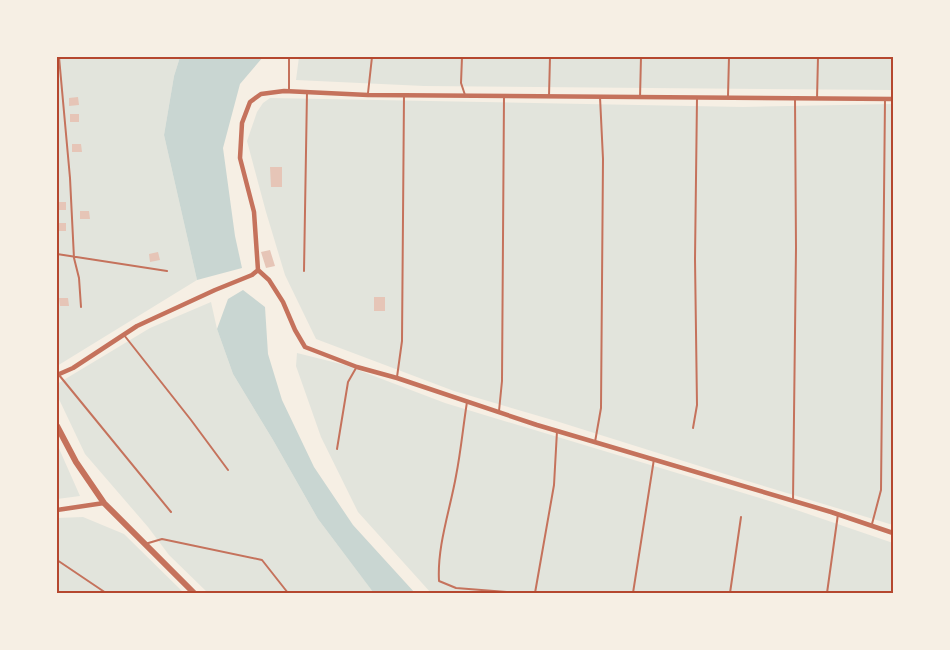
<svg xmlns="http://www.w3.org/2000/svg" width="950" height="650" font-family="'Nunito Sans',sans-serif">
  <rect width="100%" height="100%" fill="#f6efe4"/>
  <!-- green -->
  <path fill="#e2e4dc" d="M 57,57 L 180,57 L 174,76 L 164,135 L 197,280 L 57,366 Z
    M 299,57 L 893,57 L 893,90 L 424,86 L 296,80 Z
    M 270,98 L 743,107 L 893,104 L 893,525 L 744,480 L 556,421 L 454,391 L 316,339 L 285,275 L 266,212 L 247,141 L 257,112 L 263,103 Z
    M 211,302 L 217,329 L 233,374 L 273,440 L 318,519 L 374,593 L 208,593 L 169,555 L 148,527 L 85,454 L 57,395 L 57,384 L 150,328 Z
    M 297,353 L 345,365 L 445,403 L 776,503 L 893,543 L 893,593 L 431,593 L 358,512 L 321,437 L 296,366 Z
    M 57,444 L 80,496 L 57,499 Z
    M 83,517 L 124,534 L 184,593 L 57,593 L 57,518 Z"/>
  <!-- water -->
  <path fill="#c9d6d2" d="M 180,57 L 263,57 L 240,84 L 223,148 L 235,236 L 242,268 L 197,280 L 164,135 L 174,76 Z
    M 243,290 L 265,307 L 268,354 L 282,400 L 314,467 L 353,525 L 415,593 L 373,592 L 318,519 L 273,440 L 233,374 L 217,329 L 228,299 Z"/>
  <!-- building -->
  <path fill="#e6c5b7" d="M 78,97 L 79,105 L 69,106 L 69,98 Z
    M 70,114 L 79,114 L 79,122 L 70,122 Z
    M 72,144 L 81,144 L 82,152 L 72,152 Z
    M 270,167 L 282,167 L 282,187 L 271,187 Z
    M 57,202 L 66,202 L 66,210 L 57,210 Z
    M 80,211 L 89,211 L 90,219 L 80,219 Z
    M 57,223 L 66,223 L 66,231 L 57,231 Z
    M 270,250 L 275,266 L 266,268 L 261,252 Z
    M 158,252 L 160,260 L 150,262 L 149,254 Z
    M 374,297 L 385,297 L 385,311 L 374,311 Z
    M 59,298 L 68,298 L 69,306 L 60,306 Z"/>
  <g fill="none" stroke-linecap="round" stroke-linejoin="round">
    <!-- service -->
    <path stroke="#c5725c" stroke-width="2" d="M 59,57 L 70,178 L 74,258 L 79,278 L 81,307
      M 462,57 L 461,83 L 465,95
      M 289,90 L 289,57
      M 368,93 L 372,57
      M 549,96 L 550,57
      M 728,96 L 729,57
      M 640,98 L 641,57
      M 817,99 L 818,57
      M 57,254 L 167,271
      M 304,271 L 307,92
      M 124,335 L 191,420 L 228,470
      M 59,375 L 171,512
      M 397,377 L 402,341 L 404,95
      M 467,402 C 463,427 461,451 456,476 C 450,510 437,546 439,581 L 456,588 L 521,593
      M 499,411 L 502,381 L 504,96
      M 693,428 L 697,405 L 695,259 L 697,98
      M 595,442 L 601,408 L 603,159 L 600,97
      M 337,449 L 348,382 L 356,368
      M 793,501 L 796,248 L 795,99
      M 872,524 L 881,490 L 885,99
      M 145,544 L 162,539 L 262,560 L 288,593
      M 57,560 L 106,593
      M 535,593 L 554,485 L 557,431
      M 633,593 L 654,459
      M 730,593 L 741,517
      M 827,593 L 838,514"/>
    <!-- minor -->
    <path stroke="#c5725c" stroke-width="4.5" d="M 893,99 L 368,95 L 284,91 L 261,94 L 250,102 L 242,123 L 240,158 L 254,212 L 258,270 L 269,280 L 283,302 L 295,330 L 305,347 L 357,367 L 397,378 L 537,425 L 831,512 L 893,533
      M 57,375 L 73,368 L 137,326 L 215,290 L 252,275 L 258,270
      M 57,510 L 104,503"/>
    <!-- tertiary -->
    <path stroke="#c5725c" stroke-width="6" d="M 57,426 L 76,462 L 104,503 L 194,593"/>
  </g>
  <!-- border -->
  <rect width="950" height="650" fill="none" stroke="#f6efe4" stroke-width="117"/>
  <rect x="58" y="58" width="834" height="534" fill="none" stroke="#b5482f" stroke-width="2"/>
</svg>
